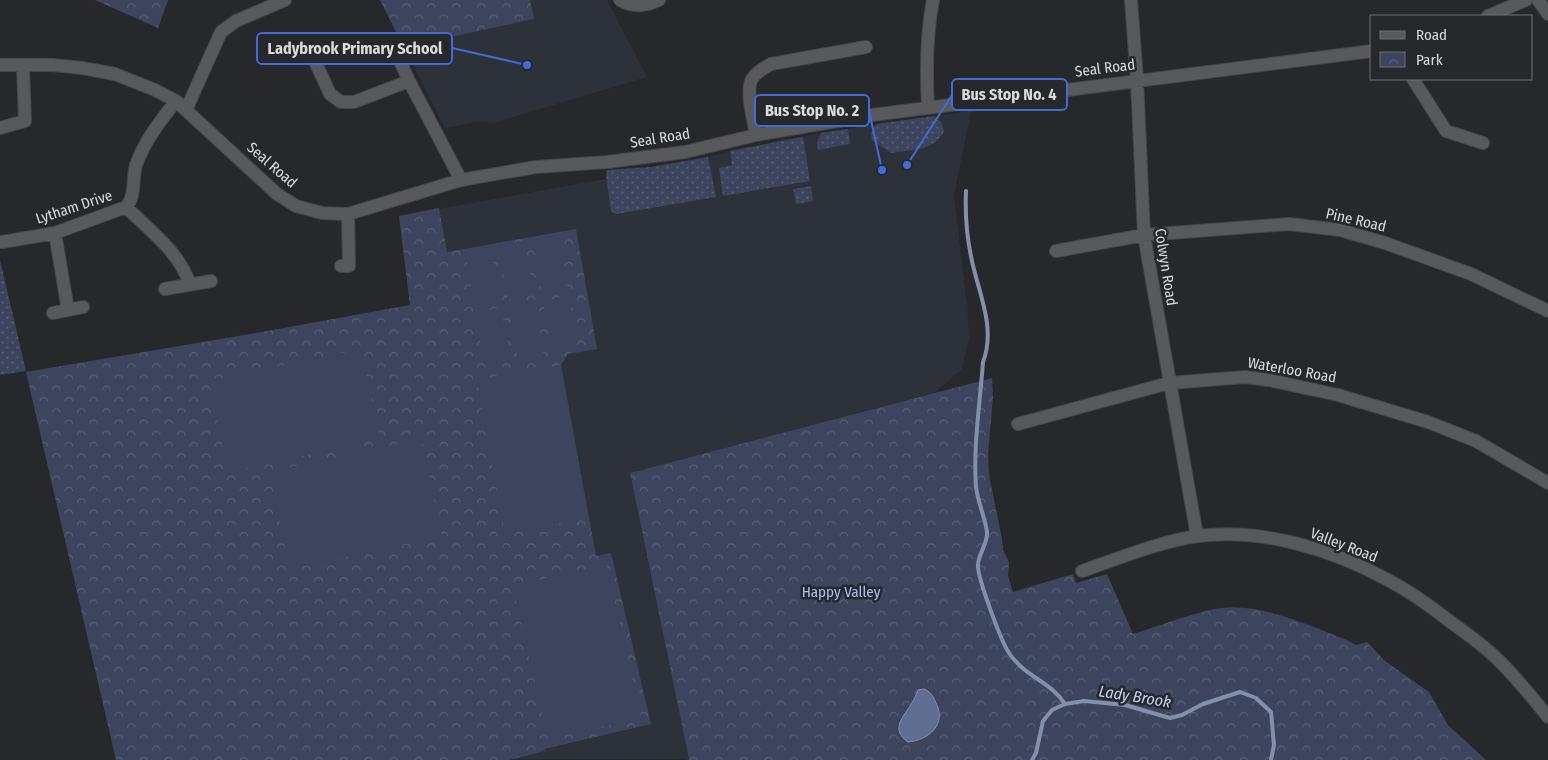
<svg xmlns="http://www.w3.org/2000/svg" width="1548" height="760" font-family="'Fira Sans Condensed',sans-serif">
  <defs>
    <pattern id="grass-dots" width="8" height="8" patternUnits="userSpaceOnUse" patternTransform="scale(1.25)"><rect width="8" height="8" fill="#3c455d"/><path d="M2 2h.1M6 6h.1" fill="none" stroke="#585f74" stroke-width="1.8" stroke-linecap="round"/></pattern>
    <pattern id="park-crowns" width="20" height="18" patternUnits="userSpaceOnUse" patternTransform="scale(1.25)"><rect width="20" height="18" fill="#3c455d"/><path d="M2 6a3 3 0 1 1 6 0M12 15a3 3 0 1 1 6 0" fill="none" stroke="#585f74"/></pattern>
  </defs>
  <rect width="100%" height="100%" fill="#27282c"/>
  <!-- built -->
  <path fill="#2d313a" d="M 380,0 L 607,0 L 647,77 L 493,123 L 477,122 L 445,128 Z
    M 971,111 L 954,195 L 967,306 L 969,337 L 962,369 L 934,393 L 630,473 L 689,759 L 116,760 L 26,372 L 273,330 L 410,305 L 399,216 L 606,179 L 607,170 L 651,167 L 691,161 L 776,141 L 877,124 Z"/>
  <!-- grass -->
  <path fill="url(#grass-dots)" d="M 934,116 L 941,122 L 944,131 C 936,151 909,150 891,153 L 872,140 C 870,134 872,128 877,124 Z
    M 848,129 L 850,144 L 818,150 L 817,143 L 821,133 Z
    M 803,137 L 810,181 L 723,196 L 719,168 L 732,165 L 730,151 Z
    M 708,157 L 716,197 L 616,214 L 611,211 L 606,175 L 607,170 L 651,167 Z
    M 811,186 L 813,201 L 796,204 L 793,189 Z
    M 0,260 L 26,371 L 0,375 Z"/>
  <!-- park -->
  <path fill="url(#park-crowns)" d="M 95,0 L 168,0 L 158,28 Z
    M 380,0 L 530,0 L 534,19 L 431,41 L 432,46 L 406,52 Z
    M 439,208 L 447,252 L 576,229 L 597,349 L 568,354 L 561,365 L 596,556 L 611,553 L 651,724 L 544,749 L 545,751 L 509,760 L 116,760 L 26,372 L 273,330 L 410,305 L 399,216 Z
    M 992,378 L 993,397 L 988,454 L 989,475 L 1002,539 L 1003,550 L 1009,562 L 1008,576 L 1013,592 L 1073,574 L 1076,583 L 1107,574 L 1133,634 C 1159,626 1184,616 1210,610 C 1254,599 1307,625 1347,640 L 1356,645 L 1367,642 L 1385,661 L 1429,692 L 1448,725 L 1486,760 L 686,760 L 689,759 L 630,473 Z"/>
  <!-- garden -->
  <path fill="#3c455d" d="M 558,236 L 568,289 L 542,294 L 533,240 Z
    M 525,241 L 534,295 L 508,299 L 499,246 Z
    M 491,247 L 500,301 L 474,305 L 465,252 Z
    M 569,296 L 578,350 L 552,354 L 543,301 Z
    M 535,302 L 544,356 L 518,360 L 509,306 Z
    M 501,308 L 511,361 L 485,366 L 475,312 Z
    M 361,349 L 380,439 L 228,472 L 209,381 Z
    M 561,365 L 588,518 L 505,533 L 477,380 Z
    M 421,439 L 442,536 L 290,569 L 269,472 Z
    M 606,564 L 641,718 L 548,739 L 513,586 Z"/>
  <!-- water -->
  <path fill="#5f6f94" stroke="#848faa" d="M 924,689 C 930,691 933,696 936,703 C 947,724 929,740 908,742 C 888,728 906,715 913,701 C 915,698 916,694 918,690 Z"/>
  <g fill="none" stroke-linecap="round" stroke-linejoin="round">
    <!-- stream -->
    <path stroke="#848faa" stroke-width="4" d="M 966,191 C 965,214 967,239 972,261 C 979,294 996,328 983,362 C 980,404 973,446 976,487 C 978,503 985,517 987,532 C 988,543 979,553 978,564 C 976,575 1002,643 1009,653 C 1025,677 1050,681 1065,704
      M 1032,760 L 1036,753 L 1043,721 L 1052,710 L 1065,704 L 1084,701 L 1125,705 L 1170,718 L 1182,715 L 1203,704 L 1240,692 L 1256,698 L 1271,712 L 1274,745 L 1271,760"/>
    <!-- minor casing -->
    <g stroke="#454648" stroke-width="14">
      <path id="minor" d="M 620,0 C 634,8 646,6 659,0
        M 1131,0 L 1137,80 L 1144,235 L 1197,536
        M 1538,0 L 1548,14
        M 1488,16 L 1526,0
        M 308,46 L 330,94 L 341,102 L 354,102 L 409,81 L 461,180
        M 400,61 L 409,81
        M 0,65 L 53,65 L 82,68 L 115,74 L 155,90 L 176,101 L 277,194 L 296,206 L 322,213 L 348,214 L 461,180 L 536,167 L 607,162 L 685,152 L 756,135 L 872,115 L 1372,51
        M 1413,79 L 1446,131 L 1483,143
        M 928,107 C 926,71 926,36 933,0
        M 186,110 L 221,32 L 236,21 L 285,0
        M 0,128 L 25,121 L 23,66
        M 756,135 C 754,122 745,91 752,79 C 756,72 764,68 771,64 L 866,47
        M 126,207 C 149,230 180,252 190,285
        M 55,233 L 68,310
        M 2,242 L 55,233 L 126,207 C 136,197 132,178 136,165 C 144,142 160,121 176,101
        M 1056,251 L 1144,235 L 1289,224 L 1340,230 L 1385,243 L 1471,274 L 1548,311
        M 341,266 L 349,266 L 348,214
        M 165,289 L 211,281
        M 53,313 L 83,307
        M 1018,424 L 1169,383 L 1245,377 L 1269,380 L 1338,395 L 1428,422 L 1476,441 L 1548,483
        M 1082,571 C 1117,559 1161,541 1198,536 C 1262,528 1332,549 1388,580 C 1409,591 1429,605 1448,620 C 1463,631 1479,642 1493,655 C 1514,674 1531,696 1548,717"/>
    </g>
    <!-- minor -->
    <use href="#minor" stroke="#57595d" stroke-width="12"/>
  </g>
  <g text-anchor="middle" stroke-width="5" stroke-linejoin="round" paint-order="stroke">
    <!-- street labels -->
    <g font-size="15" fill="#dadbdd" stroke="#27282c">
      <text transform="translate(1105 68) rotate(-7)" y="5">Seal Road</text>
      <text transform="translate(660 138) rotate(-9)" y="5">Seal Road</text>
      <text transform="translate(272 165) rotate(41)" y="5">Seal Road</text>
      <text transform="translate(74 207) rotate(-18)" y="5">Lytham Drive</text>
      <text transform="translate(1356 220) rotate(13)" y="5">Pine Road</text>
      <text transform="translate(1166 267) rotate(81)" y="5">Colwyn Road</text>
      <text transform="translate(1292 370) rotate(10)" y="5">Waterloo Road</text>
      <text transform="translate(1344 545) rotate(21)" y="5">Valley Road</text>
    </g>
    <!-- park labels -->
    <g font-size="15" fill="#a7c1fe" stroke="#27282c">
      <text x="841" y="597">Happy Valley</text>
    </g>
    <!-- water labels -->
    <g font-size="16" font-style="italic" fill="#c4d4f9" stroke="#27282c">
      <text transform="translate(1135 696) rotate(9)" y="6">Lady Brook</text>
    </g>
  </g>
  <!-- callouts -->
  <path fill="none" stroke="#436ad9" stroke-width="2" d="M527 65L452 48M907 165L952 95M882 170L869 111"/>
  <g fill="#436ad9" stroke="#27282c" stroke-width="2">
    <circle cx="527" cy="65" r="5"/>
    <circle cx="907" cy="165" r="5"/>
    <circle cx="882" cy="170" r="5"/>
  </g>
  <g fill="#27282c" stroke="#436ad9" stroke-width="2">
    <rect x="257" y="33" width="195" height="31" rx="5"/>
    <rect x="952" y="79" width="115" height="31" rx="5"/>
    <rect x="755" y="95" width="114" height="31" rx="5"/>
  </g>
  <g font-size="16" text-anchor="middle" font-weight="bold" fill="#dadbdd">
    <text x="355" y="54">Ladybrook Primary School</text>
    <text x="1009" y="100">Bus Stop No. 4</text>
    <text x="812" y="116">Bus Stop No. 2</text>
  </g>
  <!-- legend -->
  <rect x="1370" y="15" width="162" height="65" fill="#27282c" stroke="#6f7073"/>
  <rect x="1380" y="31" width="25" height="8" fill="#57595d" stroke="#6f7073"/>
  <text x="1416" y="40" font-size="15" fill="#dadbdd">Road</text>
  <rect x="1380" y="52" width="25" height="15" fill="url(#park-crowns)" stroke="#6f7073"/>
  <text x="1416" y="65" font-size="15" fill="#dadbdd">Park</text>
</svg>
